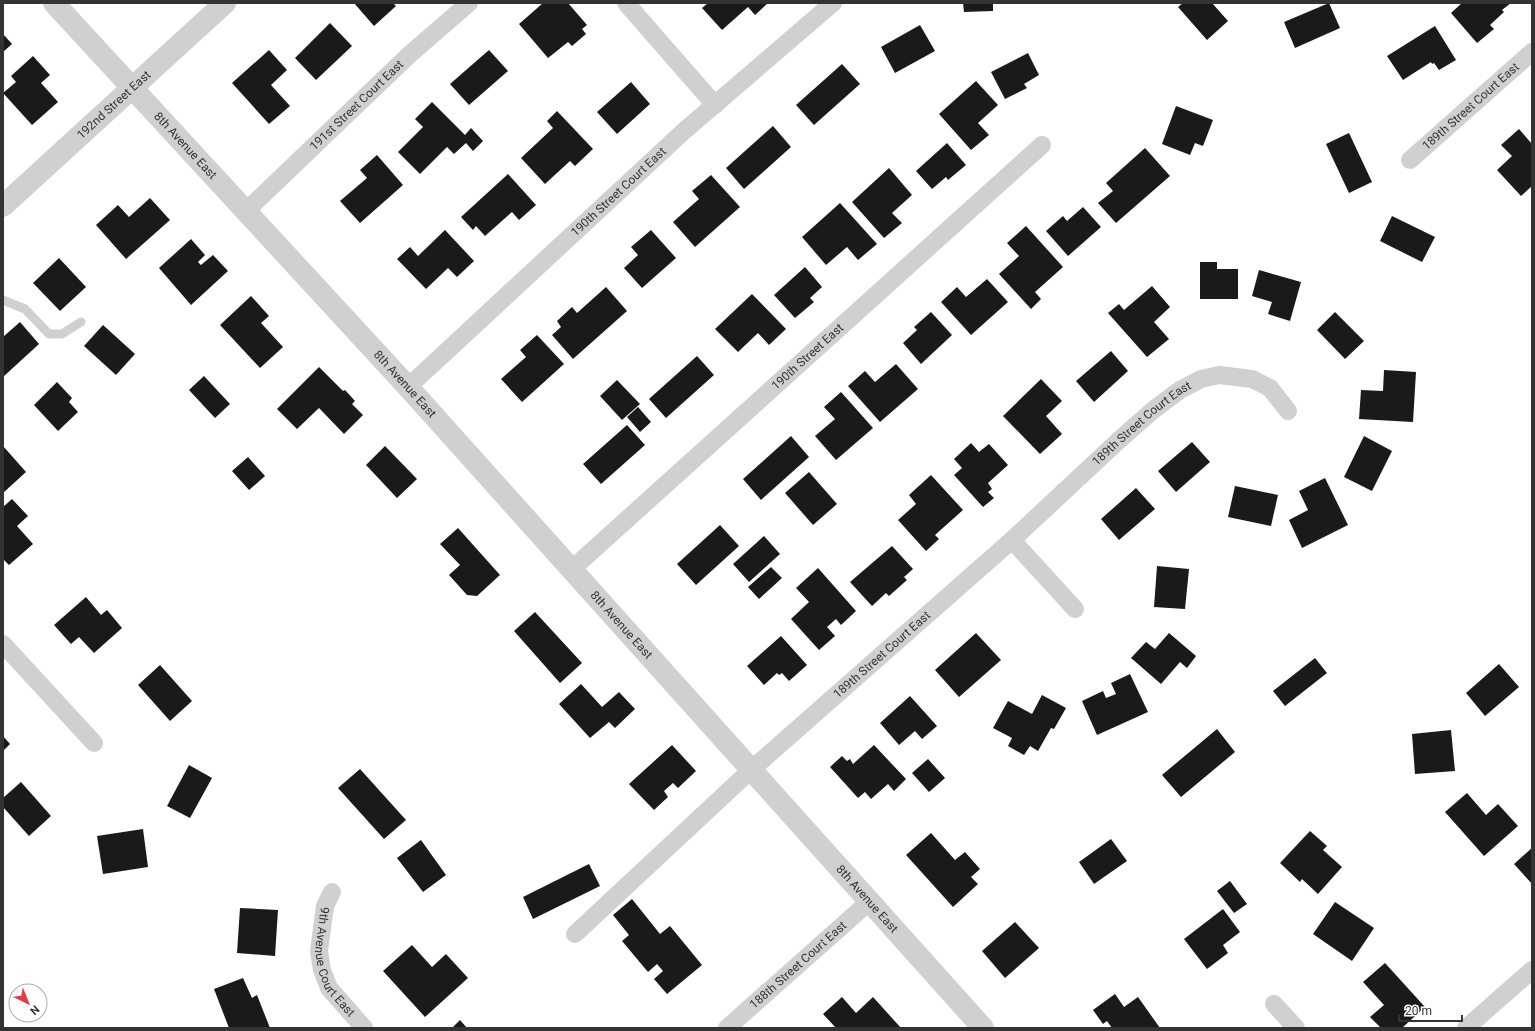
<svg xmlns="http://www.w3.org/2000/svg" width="1535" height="1031" font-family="Roboto,sans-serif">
  <rect width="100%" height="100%" fill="#fff"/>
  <!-- building -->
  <path fill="#1a1a1a" d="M 354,3 L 393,3 L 396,6 L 374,26 Z
    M 543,3 L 568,3 L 587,25 L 582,29 L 586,34 L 572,46 L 568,42 L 548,58 L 519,24 Z
    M 708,3 L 768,3 L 755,15 L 748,7 L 722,30 L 702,8 Z
    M 963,3 L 993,3 L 993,11 L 964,12 Z
    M 1183,3 L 1212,3 L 1228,21 L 1207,40 L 1178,7 Z
    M 1329,3 L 1340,28 L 1295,48 L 1284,22 Z
    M 1462,3 L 1511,3 L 1502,10 L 1504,12 L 1490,25 L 1494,29 L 1477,43 L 1451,13 Z
    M 330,23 L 352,46 L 316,80 L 295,58 Z
    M 920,25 L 935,51 L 895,73 L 881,47 Z
    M 1435,26 L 1456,60 L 1439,70 L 1434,63 L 1432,64 L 1431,62 L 1403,80 L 1387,56 Z
    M 3,34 L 12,44 L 3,52 Z
    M 269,50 L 287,70 L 271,85 L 290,106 L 269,124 L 232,83 Z
    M 489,50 L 508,71 L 469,105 L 450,84 Z
    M 1028,53 L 1039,75 L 1024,84 L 1027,88 L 1005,99 L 991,72 Z
    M 33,56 L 50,75 L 41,83 L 58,102 L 32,125 L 3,93 L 16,82 L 11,76 Z
    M 842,64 L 860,84 L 814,125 L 796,105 Z
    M 976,81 L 998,105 L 978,123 L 989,135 L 971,150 L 939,114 Z
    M 631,82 L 650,104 L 617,134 L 597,112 Z
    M 432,102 L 465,135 L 471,128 L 483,141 L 473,151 L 466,143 L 454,154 L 447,147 L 420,174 L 398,152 L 423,127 L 415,119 Z
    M 1176,106 L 1213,120 L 1203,146 L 1195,143 L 1190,155 L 1162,144 Z
    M 557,111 L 593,149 L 575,166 L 570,161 L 545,184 L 521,158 L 553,128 L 547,121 Z
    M 773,126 L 791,147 L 744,189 L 726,168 Z
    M 1519,129 L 1532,144 L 1532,186 L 1521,196 L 1497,170 L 1512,156 L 1501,145 Z
    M 1349,133 L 1372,182 L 1349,193 L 1326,144 Z
    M 947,143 L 966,165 L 948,180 L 946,177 L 932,189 L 916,171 Z
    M 1145,148 L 1170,176 L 1116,223 L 1098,203 L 1113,191 L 1106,183 Z
    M 377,155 L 403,185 L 360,223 L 340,201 L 367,178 L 360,170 Z
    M 889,168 L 912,195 L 892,213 L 902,223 L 884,238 L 852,202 Z
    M 508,174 L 536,205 L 519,220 L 512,212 L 485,236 L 476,226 L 473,230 L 461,217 Z
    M 711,175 L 740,207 L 695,247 L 673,222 L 699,199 L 692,191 Z
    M 150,198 L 170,220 L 126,259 L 96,225 L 118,205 L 129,217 Z
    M 840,203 L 877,244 L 858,260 L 847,247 L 826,265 L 802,237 Z
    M 1083,207 L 1101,227 L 1068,256 L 1046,231 L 1063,216 L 1067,221 Z
    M 1392,216 L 1435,237 L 1422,262 L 1380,241 Z
    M 1026,226 L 1063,267 L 1035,292 L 1041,299 L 1031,309 L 999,274 L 1019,256 L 1007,243 Z
    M 445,230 L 474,261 L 457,277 L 448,268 L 426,289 L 397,259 L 410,247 L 418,256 Z
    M 651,230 L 676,258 L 642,288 L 624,268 L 638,255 L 631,247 Z
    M 191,239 L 205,255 L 198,262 L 201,265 L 213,255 L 228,271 L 191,305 L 159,268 Z
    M 59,258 L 86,287 L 60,311 L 33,283 Z
    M 1200,262 L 1217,262 L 1217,269 L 1238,269 L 1238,299 L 1200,299 Z
    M 805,267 L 822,287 L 810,298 L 814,302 L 795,318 L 774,295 Z
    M 1259,270 L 1301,282 L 1290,321 L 1268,314 L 1272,302 L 1252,296 Z
    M 987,279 L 1008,302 L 971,335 L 941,302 L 957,287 L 966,297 Z
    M 1152,286 L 1170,307 L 1154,322 L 1169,339 L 1147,357 L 1108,313 L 1119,304 L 1124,310 Z
    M 606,287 L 627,311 L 573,359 L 552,335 L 561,327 L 557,321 L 572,307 L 577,313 Z
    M 752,294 L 786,329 L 769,345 L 758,333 L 738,352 L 715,329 Z
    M 251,296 L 269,316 L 261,323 L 283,347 L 260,368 L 220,325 Z
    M 931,312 L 952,335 L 921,364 L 903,343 L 917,330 L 914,327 Z
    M 1335,312 L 1364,341 L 1345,359 L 1317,330 Z
    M 20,322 L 39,344 L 3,377 L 3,337 Z
    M 103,325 L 135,354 L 116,375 L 84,346 Z
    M 537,335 L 564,364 L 522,402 L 501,379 L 526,357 L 520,350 Z
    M 1111,351 L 1128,371 L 1094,402 L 1076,381 Z
    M 697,356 L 714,375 L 666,418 L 649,399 Z
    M 896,364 L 918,389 L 880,422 L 848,386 L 865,371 L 875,382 Z
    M 319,367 L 343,391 L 345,390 L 355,401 L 352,404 L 363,415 L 344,434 L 319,408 L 297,429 L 277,409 Z
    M 1384,370 L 1416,372 L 1413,422 L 1359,419 L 1361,390 L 1383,391 Z
    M 204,376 L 230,404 L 215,418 L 189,390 Z
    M 1041,379 L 1062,401 L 1046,416 L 1062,434 L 1040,454 L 1003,416 Z
    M 617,380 L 640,404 L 622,420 L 600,396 Z
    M 57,382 L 72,398 L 69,402 L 78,412 L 58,431 L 34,405 Z
    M 841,392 L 873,428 L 836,460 L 815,436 L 835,419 L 824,407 Z
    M 638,407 L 651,422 L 640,432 L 627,417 Z
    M 627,425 L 645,445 L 601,484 L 583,464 Z
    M 791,436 L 809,457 L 761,500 L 743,479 Z
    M 1364,436 L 1392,451 L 1372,491 L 1344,477 Z
    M 1192,442 L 1210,462 L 1176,492 L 1158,471 Z
    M 971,443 L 979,452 L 989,444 L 1008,465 L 988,483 L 992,489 L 988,492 L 994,498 L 983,507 L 954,475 L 962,468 L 954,459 Z
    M 3,446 L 26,472 L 3,493 Z
    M 385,446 L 417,479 L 397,498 L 366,465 Z
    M 248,457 L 265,476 L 249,490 L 232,471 Z
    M 809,472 L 837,504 L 813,525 L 785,493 Z
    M 931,475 L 963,510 L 935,535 L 939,539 L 926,551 L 898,520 L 916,504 L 909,495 Z
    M 1325,478 L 1348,525 L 1302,548 L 1289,520 L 1308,510 L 1299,491 Z
    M 1235,486 L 1278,495 L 1271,526 L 1228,517 Z
    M 1136,488 L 1155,509 L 1119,540 L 1101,519 Z
    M 12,499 L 28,516 L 17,526 L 33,544 L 9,565 L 3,559 L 3,507 Z
    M 720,525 L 739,546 L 696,585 L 677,564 Z
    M 458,528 L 500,575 L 477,596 L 467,595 L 449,575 L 460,565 L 440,544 Z
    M 764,536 L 780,554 L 749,582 L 733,564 Z
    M 892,546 L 913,569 L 904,577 L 907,580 L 889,596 L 886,593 L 872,606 L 850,582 Z
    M 1157,566 L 1189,569 L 1185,609 L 1154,607 Z
    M 771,567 L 782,578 L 759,599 L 748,587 Z
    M 818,568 L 856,611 L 841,625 L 836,619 L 827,627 L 835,636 L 819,650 L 791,619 L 809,602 L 796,588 Z
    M 86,597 L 101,615 L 107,610 L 122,628 L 94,653 L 79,637 L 71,644 L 54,625 Z
    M 535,612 L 582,663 L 560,683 L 514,631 Z
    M 976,633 L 1001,660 L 959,697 L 935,670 Z
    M 1169,633 L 1196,656 L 1187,668 L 1180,662 L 1161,684 L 1131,658 L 1146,642 L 1155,649 Z
    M 781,636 L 807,665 L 789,681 L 782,673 L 779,675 L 777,673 L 764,685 L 747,666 Z
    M 1315,658 L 1327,673 L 1285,706 L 1273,691 Z
    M 1499,664 L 1519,687 L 1485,716 L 1466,693 Z
    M 160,665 L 192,701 L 170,721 L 138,685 Z
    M 1130,674 L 1148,712 L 1097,735 L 1082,701 L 1103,691 L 1106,698 L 1116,694 L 1111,683 Z
    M 581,684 L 602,707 L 619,692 L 635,709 L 615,728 L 609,722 L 590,738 L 559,704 Z
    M 1042,695 L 1066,708 L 1054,729 L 1051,728 L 1038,751 L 1030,746 L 1024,755 L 1008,746 L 1012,738 L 993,728 L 1008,701 L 1032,714 Z
    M 910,696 L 937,726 L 922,739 L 915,731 L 899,745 L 880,723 Z
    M 1217,729 L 1235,752 L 1181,797 L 1162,775 Z
    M 1451,730 L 1455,771 L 1415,774 L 1412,734 Z
    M 3,736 L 10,744 L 3,751 Z
    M 672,745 L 696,771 L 678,788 L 673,783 L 664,791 L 668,797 L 654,810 L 629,784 Z
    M 874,745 L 906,779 L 894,791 L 888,784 L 871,799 L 865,792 L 858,798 L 830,767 L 842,756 L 847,761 L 850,759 L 853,764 Z
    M 928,759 L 945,778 L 929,792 L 912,773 Z
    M 189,765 L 212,778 L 190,818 L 167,806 Z
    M 360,769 L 406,820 L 384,839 L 338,788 Z
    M 21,782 L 51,816 L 29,836 L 3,807 L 3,798 Z
    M 1467,793 L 1486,815 L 1498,804 L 1518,826 L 1484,856 L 1445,812 Z
    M 143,829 L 148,867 L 103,874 L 97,836 Z
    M 1310,831 L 1327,846 L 1323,850 L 1342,867 L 1318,894 L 1302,879 L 1300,882 L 1280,863 Z
    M 931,833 L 955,860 L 965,852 L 980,869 L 971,877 L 978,884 L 953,907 L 906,855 Z
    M 1111,839 L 1127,861 L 1094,884 L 1079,862 Z
    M 421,840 L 446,875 L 423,892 L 397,858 Z
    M 1532,848 L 1532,884 L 1514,864 Z
    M 589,864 L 600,886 L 533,919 L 523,897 Z
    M 1230,881 L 1247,904 L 1234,913 L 1217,891 Z
    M 632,899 L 660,934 L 670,926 L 702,965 L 667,994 L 654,979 L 663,971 L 657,964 L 648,972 L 622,941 L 629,935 L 613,915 Z
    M 1335,902 L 1374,928 L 1352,961 L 1313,934 Z
    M 240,908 L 278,910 L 275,956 L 237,953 Z
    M 1223,909 L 1240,932 L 1223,945 L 1228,953 L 1207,969 L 1184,939 Z
    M 1015,922 L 1039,948 L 1005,978 L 982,951 Z
    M 412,945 L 432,967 L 446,954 L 468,978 L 425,1017 L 383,971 Z
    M 1385,963 L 1425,1007 L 1402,1028 L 1381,1028 L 1370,1017 L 1384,1005 L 1363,982 Z
    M 243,978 L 252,998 L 257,995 L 270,1028 L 229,1028 L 214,989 Z
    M 1115,994 L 1124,1007 L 1138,997 L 1160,1028 L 1112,1028 L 1107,1021 L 1103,1024 L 1093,1010 Z
    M 842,997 L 856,1013 L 873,997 L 901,1028 L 836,1028 L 823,1014 Z
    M 460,1020 L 467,1028 L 452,1028 Z"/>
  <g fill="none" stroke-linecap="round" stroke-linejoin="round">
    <!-- service -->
    <path stroke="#d0d0d0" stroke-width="9" d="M 3,300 L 25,309 L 49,334 L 62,334 L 81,322"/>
    <!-- minor -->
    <g stroke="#d0d0d0" stroke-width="18">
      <path d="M 626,3 L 715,105"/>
      <path id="s1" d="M 1410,160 L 1532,52"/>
      <path id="s2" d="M 246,211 L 409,55 L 469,3"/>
      <path id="s3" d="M 408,387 L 684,131 L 833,3"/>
      <path d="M 1012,540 L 1075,609"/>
      <path id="s4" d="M 572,569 L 1042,145"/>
      <path d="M 3,644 L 94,743"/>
      <path id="s5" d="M 332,892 L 325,906 L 319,951 L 322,970 L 329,988 L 364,1028"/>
      <path id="s6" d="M 575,934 L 752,769 L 1012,540 L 1117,442 L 1152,411 L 1180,390 L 1201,379 L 1219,375 L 1252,379 L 1270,388 L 1288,411"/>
      <path d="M 1274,1004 L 1296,1028"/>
      <path id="s7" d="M 727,1028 L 870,901"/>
      <path d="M 1466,1028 L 1532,970"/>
    </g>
    <!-- tertiary -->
    <g stroke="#d0d0d0" stroke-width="22">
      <path id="s8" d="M 54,3 L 408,387 L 983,1028"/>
      <path id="s9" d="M 3,206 L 225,3"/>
    </g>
  </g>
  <g text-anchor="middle" stroke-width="4" stroke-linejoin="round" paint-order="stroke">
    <!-- street labels -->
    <g font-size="12" fill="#333" stroke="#fff">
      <text dy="4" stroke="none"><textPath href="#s9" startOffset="150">192nd Street East</textPath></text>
      <text dy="4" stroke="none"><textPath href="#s2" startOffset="153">191st Street Court East</textPath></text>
      <text dy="4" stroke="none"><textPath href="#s1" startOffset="81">189th Street Court East</textPath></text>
      <text dy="4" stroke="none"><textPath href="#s8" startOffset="194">8th Avenue East</textPath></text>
      <text dy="4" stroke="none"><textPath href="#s3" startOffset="287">190th Street Court East</textPath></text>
      <text dy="4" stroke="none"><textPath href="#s4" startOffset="317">190th Street East</textPath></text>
      <text dy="4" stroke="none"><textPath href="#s8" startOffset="518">8th Avenue East</textPath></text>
      <text dy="4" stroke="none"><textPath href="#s6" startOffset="763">189th Street Court East</textPath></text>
      <text dy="4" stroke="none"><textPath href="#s8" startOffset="842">8th Avenue East</textPath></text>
      <text dy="4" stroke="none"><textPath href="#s6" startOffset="415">189th Street Court East</textPath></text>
      <text dy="4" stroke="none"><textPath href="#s8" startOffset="1210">8th Avenue East</textPath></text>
      <text dy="4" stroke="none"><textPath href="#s5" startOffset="76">9th Avenue Court East</textPath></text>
      <text dy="4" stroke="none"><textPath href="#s7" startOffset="95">188th Street Court East</textPath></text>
    </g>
  </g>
  <!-- border -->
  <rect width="1535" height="1031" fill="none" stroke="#333333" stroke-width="8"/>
  <!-- north arrow -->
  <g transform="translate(28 1003) rotate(137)"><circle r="19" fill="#ffffff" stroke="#adadad"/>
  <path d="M0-3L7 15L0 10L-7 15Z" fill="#e63946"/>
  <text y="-6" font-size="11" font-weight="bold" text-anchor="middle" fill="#333333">N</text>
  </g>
  <!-- scale -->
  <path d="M1399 1015v6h63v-6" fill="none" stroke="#333333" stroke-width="2"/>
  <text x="1405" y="1015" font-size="12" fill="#333333" stroke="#ffffff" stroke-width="3" paint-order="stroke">20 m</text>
</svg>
